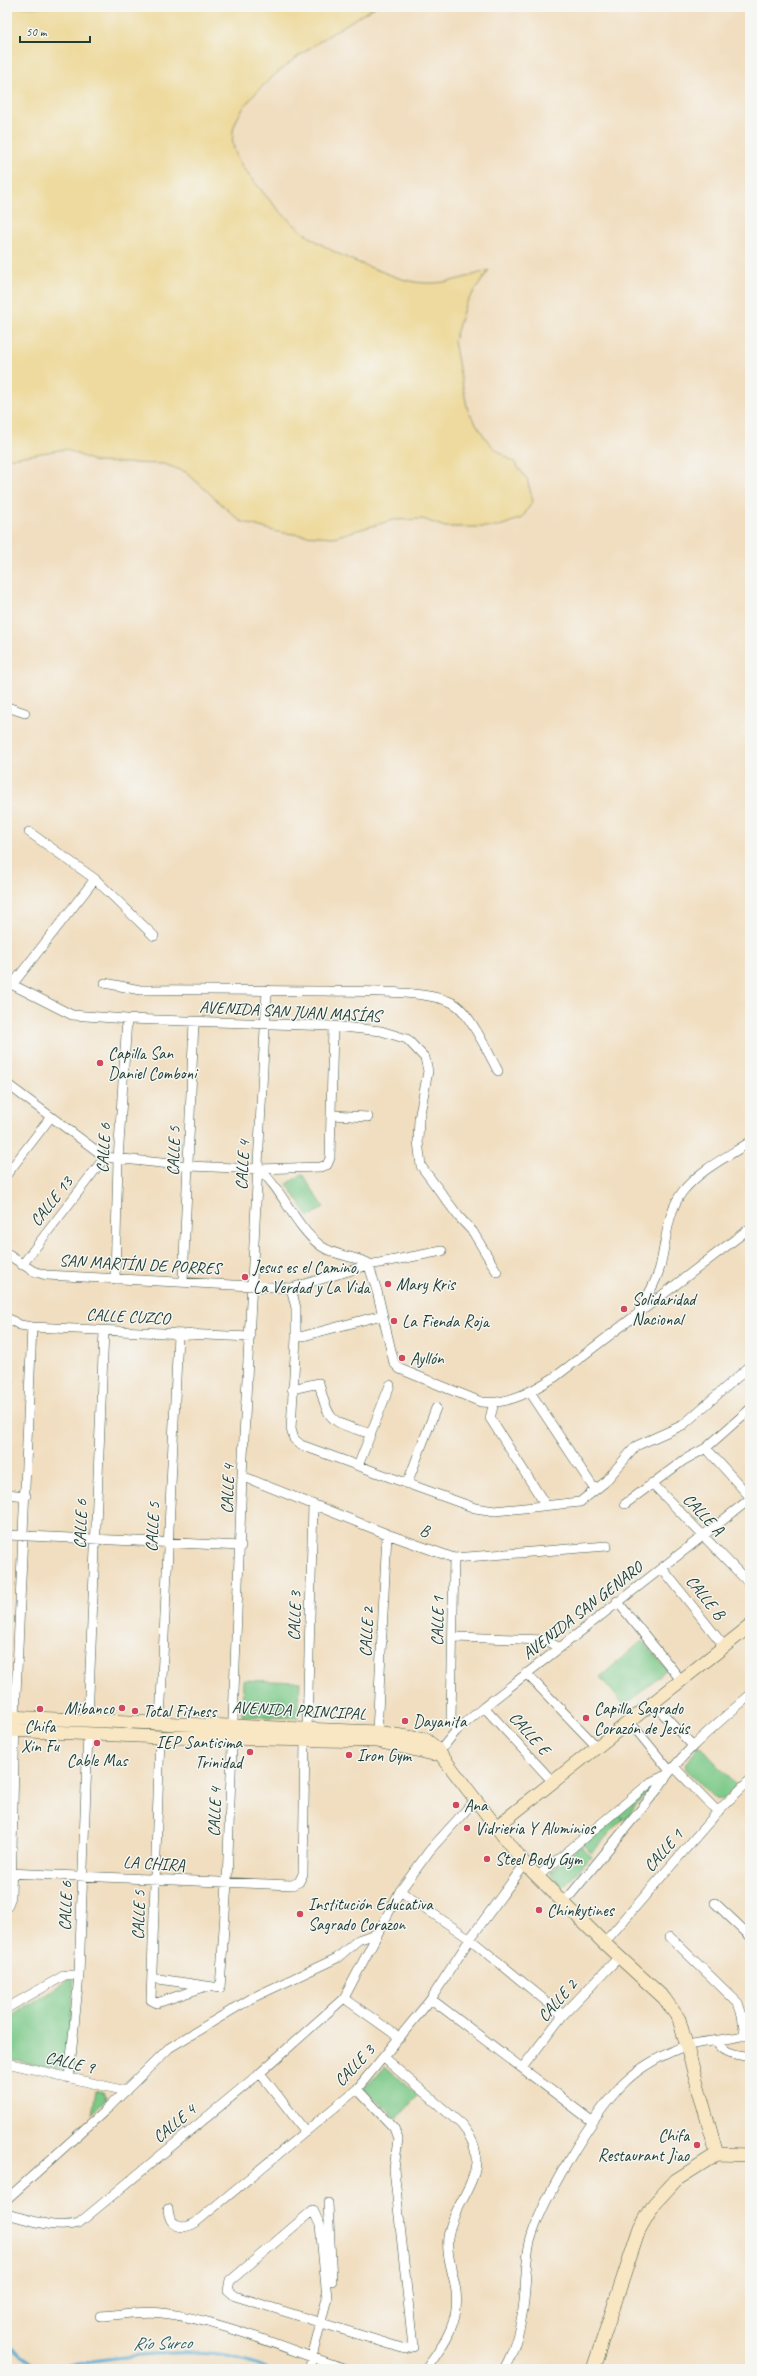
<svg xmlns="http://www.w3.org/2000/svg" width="757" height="2376" font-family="Caveat,sans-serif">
  <rect width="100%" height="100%" fill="#f6f6f2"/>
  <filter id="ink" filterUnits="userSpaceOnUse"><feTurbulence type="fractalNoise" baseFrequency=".025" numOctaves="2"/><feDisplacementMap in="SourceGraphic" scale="8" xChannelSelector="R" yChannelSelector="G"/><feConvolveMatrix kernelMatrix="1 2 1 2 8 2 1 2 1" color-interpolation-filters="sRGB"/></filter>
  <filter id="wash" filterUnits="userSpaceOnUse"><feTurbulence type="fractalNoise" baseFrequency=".012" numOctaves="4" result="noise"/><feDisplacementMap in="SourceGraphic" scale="16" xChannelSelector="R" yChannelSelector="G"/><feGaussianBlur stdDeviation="0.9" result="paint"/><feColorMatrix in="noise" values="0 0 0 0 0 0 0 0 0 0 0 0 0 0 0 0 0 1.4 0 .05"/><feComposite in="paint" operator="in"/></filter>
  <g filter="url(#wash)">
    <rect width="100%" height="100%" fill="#f1dec0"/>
    <!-- green -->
    <path fill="#7cc988" stroke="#4e835e" d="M 302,1174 L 324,1207 L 309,1217 L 287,1184 Z
      M 7,1377 L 14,1379 L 9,1400 L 7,1399 Z
      M 642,1641 L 667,1669 L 625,1706 L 600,1677 Z
      M 243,1680 L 300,1682 L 298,1718 L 242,1716 Z
      M 699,1745 L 737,1786 L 723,1800 L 716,1799 L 685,1768 L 685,1764 Z
      M 652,1787 L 624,1820 L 618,1814 L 652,1786 Z
      M 619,1815 L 622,1819 L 592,1853 L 583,1844 Z
      M 581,1845 L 591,1856 L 563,1888 L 550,1873 Z
      M 74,1976 L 67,2071 L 7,2059 L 7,2019 Z
      M 385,2066 L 418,2095 L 397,2119 L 364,2089 Z
      M 96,2090 L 103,2092 L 106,2097 L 104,2102 L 92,2114 Z"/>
    <!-- sand -->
    <path fill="#eeda9e" stroke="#868c69" d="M 7,7 L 375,7 C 338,29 239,87 233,132 C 230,153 244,170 257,185 C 291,228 323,251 375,269 C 388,274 402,280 415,282 C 442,286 464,278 489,270 L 465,305 L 454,341 L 458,363 L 468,411 L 486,439 L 494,448 L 515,463 L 527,479 L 533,501 L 522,518 L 497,527 L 445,527 L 423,519 L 393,520 L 334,537 L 302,535 L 277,532 L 240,521 L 186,472 L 164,464 L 96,462 L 65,449 L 7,459 Z"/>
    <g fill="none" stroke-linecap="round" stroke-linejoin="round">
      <!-- stream -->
      <path stroke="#58add4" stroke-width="3" d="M 7,2345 L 41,2369
        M 54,2369 C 62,2368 69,2365 77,2363 C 138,2355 211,2342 269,2369"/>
    </g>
  </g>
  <g filter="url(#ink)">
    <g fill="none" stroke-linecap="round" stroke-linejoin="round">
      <!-- street casing -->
      <g stroke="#3e5549" stroke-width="10">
        <path id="street" d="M 7,707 L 25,713
          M 29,832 L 95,879 L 154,936
          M 7,982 L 72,1015 L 127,1019 L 333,1026 L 381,1031 L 407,1039 L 425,1058 L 428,1071 L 419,1119 L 418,1141 L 421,1166 L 459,1217 L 473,1232 L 497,1272
          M 105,983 L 140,990 C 202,989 263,991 325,991 C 355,992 432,989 456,1005 C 470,1014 490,1056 498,1071
          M 12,985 L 95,879
          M 7,1084 L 105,1157 L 189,1166 L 259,1169 L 320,1167 L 327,1165 L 330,1158 L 333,1026
          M 332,1115 L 368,1117
          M 259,1169 C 284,1191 294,1226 321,1246 C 335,1256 353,1256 368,1263 L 377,1291 L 394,1363 L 400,1369 L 481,1402 C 509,1405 532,1391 555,1377 L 750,1228
          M 7,1174 L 50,1118
          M 7,1254 L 33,1271 L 46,1275 L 291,1288 L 369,1265 L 442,1251
          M 22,1265 L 105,1157
          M 115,1279 L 118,1160 L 127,1019
          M 183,1282 L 194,1021
          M 291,1288 L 296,1308 L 296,1338 L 291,1429 L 294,1439 L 301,1445 L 475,1508 L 495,1511 L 580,1502 L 604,1483 L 636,1446 L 683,1425 L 750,1366
          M 639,1311 C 647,1297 656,1283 660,1267 C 666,1243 667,1211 683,1191 C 701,1169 727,1157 750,1142
          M 7,1318 L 20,1325 L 32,1327 L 250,1337
          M 296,1338 L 382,1315
          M 292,1389 L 319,1383 C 329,1425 332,1421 371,1434
          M 530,1392 L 595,1490
          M 494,1403 L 490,1418 L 545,1504
          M 706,1448 L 750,1497
          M 358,1466 L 390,1385
          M 242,1476 L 387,1534 L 454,1558 L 607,1546
          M 652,1483 L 750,1584
          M 407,1484 L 436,1408
          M 7,1494 L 26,1496
          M 625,1504 L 684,1460 L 706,1448 L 750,1409
          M 7,1535 L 241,1546
          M 454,1558 L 451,1719 L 456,1731
          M 662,1568 L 724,1646
          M 617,1601 L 681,1680
          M 454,1637 L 545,1640 L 558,1647
          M 526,1673 L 597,1747
          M 653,1703 L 693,1746
          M 484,1707 L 553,1782
          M 88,1719 L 104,1331
          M 629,1721 L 670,1771
          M 160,1722 L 178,1335
          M 307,1729 L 313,1505
          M 377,1732 L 387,1534
          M 160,1737 L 151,2000 L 157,2003 L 204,1987
          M 439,1752 L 456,1731 L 484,1707 L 750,1499
          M 674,1767 L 718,1812
          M 7,1873 L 292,1885 L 299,1882 L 303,1874 L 305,1740
          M 537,1877 L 651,1782 L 666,1775
          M 400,1891 L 470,1939 L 563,2015
          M 715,1903 L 750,1936
          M 563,1904 L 657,1790 C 681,1752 717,1724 750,1695
          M 7,1907 L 11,1897 L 15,1717 L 32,1327
          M 670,1937 L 738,2003 L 742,2015 L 745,2036
          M 604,1943 L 721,1808 L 750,1780
          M 152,1978 L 220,1988 L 227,1883 L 242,1476 L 267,990
          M 344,1998 L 400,2038
          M 431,1999 L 593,2122
          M 7,2008 L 65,1975 L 79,1975
          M 716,2040 C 723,2054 736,2054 750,2057
          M 384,2058 L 461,2124 C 499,2168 454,2196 448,2237 C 446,2254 452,2270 455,2285 C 462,2318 445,2344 426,2369
          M 7,2063 L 126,2091
          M 522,2068 L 563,2015 L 619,1957
          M 260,2073 L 306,2132
          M 69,2078 L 79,1975 L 88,1734
          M 7,2199 L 109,2107 L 169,2048 L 252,1998 L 337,1958 L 358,1940 L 378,1933
          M 328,2203 L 332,2281
          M 168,2209 C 169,2226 181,2231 195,2223 L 357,2089 L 431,1999 L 470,1939 L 525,1864
          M 7,2214 C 30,2220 56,2230 79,2223 L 260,2073 L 344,1998 L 400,1891 L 430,1850 L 476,1799
          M 100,2316 C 120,2315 142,2310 162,2313 C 222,2320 288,2350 346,2369
          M 309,2369 L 327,2298 L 320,2225 L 313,2210 L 230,2281 L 228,2290 L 235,2296 L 405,2349 L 413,2347 L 394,2169 L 398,2139 L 394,2128 L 357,2089
          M 504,2369 C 513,2353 519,2333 522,2315 C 527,2291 524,2266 530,2242 C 540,2203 592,2116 621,2086 C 635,2071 655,2059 673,2051 C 697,2039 725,2042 750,2034"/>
      </g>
      <!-- secondary casing -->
      <g stroke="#3e5549" stroke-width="14">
        <path id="secondary" d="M 7,1717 L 377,1732 L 426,1740 L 435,1747 L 525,1864 L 604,1943 L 664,1998 L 679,2019 L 717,2154
          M 7,1730 L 160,1737 L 377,1741 L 433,1754 L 439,1752
          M 496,1827 L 750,1626
          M 593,2369 L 639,2230 L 654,2204 L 676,2180 L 717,2154 L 750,2155"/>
      </g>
      <!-- street -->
      <use href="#street" stroke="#fff" stroke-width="9"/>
      <!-- secondary -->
      <use href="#secondary" stroke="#f9e7c3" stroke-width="13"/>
    </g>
  </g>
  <!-- markers -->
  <g fill="#d1495b" stroke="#f6f6f2" stroke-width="1.5">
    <circle cx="100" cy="1063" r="4"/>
    <circle cx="245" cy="1277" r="4"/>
    <circle cx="388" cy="1284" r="4"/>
    <circle cx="624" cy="1309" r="4"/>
    <circle cx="394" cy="1321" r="4"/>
    <circle cx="402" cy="1358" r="4"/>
    <circle cx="122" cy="1708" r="4"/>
    <circle cx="40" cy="1709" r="4"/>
    <circle cx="135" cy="1711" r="4"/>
    <circle cx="586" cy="1718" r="4"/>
    <circle cx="405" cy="1721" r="4"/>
    <circle cx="97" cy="1743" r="4"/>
    <circle cx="250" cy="1752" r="4"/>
    <circle cx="349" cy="1755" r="4"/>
    <circle cx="456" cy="1805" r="4"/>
    <circle cx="467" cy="1828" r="4"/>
    <circle cx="487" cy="1859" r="4"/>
    <circle cx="539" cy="1910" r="4"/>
    <circle cx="300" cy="1914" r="4"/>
    <circle cx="697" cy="2145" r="4"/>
  </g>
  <g text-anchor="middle" stroke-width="3" stroke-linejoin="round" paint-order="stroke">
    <!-- street labels -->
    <g font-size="17" fill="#1f3d34" stroke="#f6f6f2">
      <text transform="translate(290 1011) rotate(3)" y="6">AVENIDA SAN JUAN MASÍAS</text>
      <text transform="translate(103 1148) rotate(-87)" y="6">CALLE 6</text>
      <text transform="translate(173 1151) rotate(-88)" y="6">CALLE 5</text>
      <text transform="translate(242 1165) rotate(-87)" y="6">CALLE 4</text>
      <text transform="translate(51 1201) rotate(-52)" y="6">CALLE 13</text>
      <text transform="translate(140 1264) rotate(3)" y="6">SAN MARTÍN DE PORRES</text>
      <text transform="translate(128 1316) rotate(3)" y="6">CALLE CUZCO</text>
      <text transform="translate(227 1489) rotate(-88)" y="6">CALLE 4</text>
      <text transform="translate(704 1514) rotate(46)" y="6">CALLE A</text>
      <text transform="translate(80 1524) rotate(-88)" y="6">CALLE 6</text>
      <text transform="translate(152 1527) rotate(-87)" y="6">CALLE 5</text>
      <text transform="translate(425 1530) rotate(19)" y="6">B</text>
      <text transform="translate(706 1597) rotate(51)" y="6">CALLE B</text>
      <text transform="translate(582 1610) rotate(-38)" y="6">AVENIDA SAN GENARO</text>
      <text transform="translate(294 1616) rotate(-88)" y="6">CALLE 3</text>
      <text transform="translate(437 1621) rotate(-89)" y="6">CALLE 1</text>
      <text transform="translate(366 1632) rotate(-87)" y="6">CALLE 2</text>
      <text transform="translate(299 1710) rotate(3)" y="6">AVENIDA PRINCIPAL</text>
      <text transform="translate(530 1733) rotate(48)" y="6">CALLE E</text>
      <text transform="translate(214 1812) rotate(-88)" y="6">CALLE 4</text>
      <text transform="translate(663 1850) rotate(-49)" y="6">CALLE 1</text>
      <text transform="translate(154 1863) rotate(3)" y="6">LA CHIRA</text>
      <text transform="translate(65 1906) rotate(-88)" y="6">CALLE 6</text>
      <text transform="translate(138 1915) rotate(-88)" y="6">CALLE 5</text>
      <text transform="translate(557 2000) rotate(-49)" y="6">CALLE 2</text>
      <text transform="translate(70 2062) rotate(13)" y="6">CALLE 9</text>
      <text transform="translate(354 2065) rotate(-47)" y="6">CALLE 3</text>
      <text transform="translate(174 2123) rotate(-40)" y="6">CALLE 4</text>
    </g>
    <!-- poi labels -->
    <g font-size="17" fill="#1f3d34" stroke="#f6f6f2" text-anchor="start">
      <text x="108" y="1059">Capilla San<tspan x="108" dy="20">Daniel Comboni</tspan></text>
      <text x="253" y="1273">Jesus es el Camino,<tspan x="253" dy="20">La Verdad y La Vida</tspan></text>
      <text x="396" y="1290">Mary Kris</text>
      <text x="632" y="1305">Solidaridad<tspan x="632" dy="20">Nacional</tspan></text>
      <text x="402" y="1327">La Fienda Roja</text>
      <text x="410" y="1364">Ayllón</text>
      <text x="114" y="1714" text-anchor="end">Mibanco</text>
      <text x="594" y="1714">Capilla Sagrado<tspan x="594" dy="20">Corazón de Jesús</tspan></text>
      <text x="143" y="1717">Total Fitness</text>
      <text x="413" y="1727">Dayanita</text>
      <text x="40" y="1732" text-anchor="middle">Chifa<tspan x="40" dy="20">Xin Fu</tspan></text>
      <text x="242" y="1748" text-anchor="end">IEP Santisima<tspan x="242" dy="20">Trinidad</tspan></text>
      <text x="357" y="1761">Iron Gym</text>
      <text x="97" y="1766" text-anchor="middle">Cable Mas</text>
      <text x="464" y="1811">Ana</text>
      <text x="475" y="1834">Vidrieria Y Aluminios</text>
      <text x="495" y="1865">Steel Body Gym</text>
      <text x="308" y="1910">Institución Educativa<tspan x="308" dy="20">Sagrado Corazon</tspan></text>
      <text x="547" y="1916">Chinkytines</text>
      <text x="689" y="2141" text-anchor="end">Chifa<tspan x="689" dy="20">Restaurant Jiao</tspan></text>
    </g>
    <!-- water labels -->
    <g font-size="18" font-style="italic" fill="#305f64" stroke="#f6f6f2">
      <text transform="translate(162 2343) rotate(-1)" y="6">Río Surco</text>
    </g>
  </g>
  <!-- margin -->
  <rect width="757" height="2376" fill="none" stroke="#f6f6f2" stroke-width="24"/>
  <!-- scale -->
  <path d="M20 36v6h70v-6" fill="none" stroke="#1f3d34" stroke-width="2"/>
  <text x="26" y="36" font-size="12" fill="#1f3d34" stroke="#f6f6f2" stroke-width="3" paint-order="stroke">50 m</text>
</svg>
